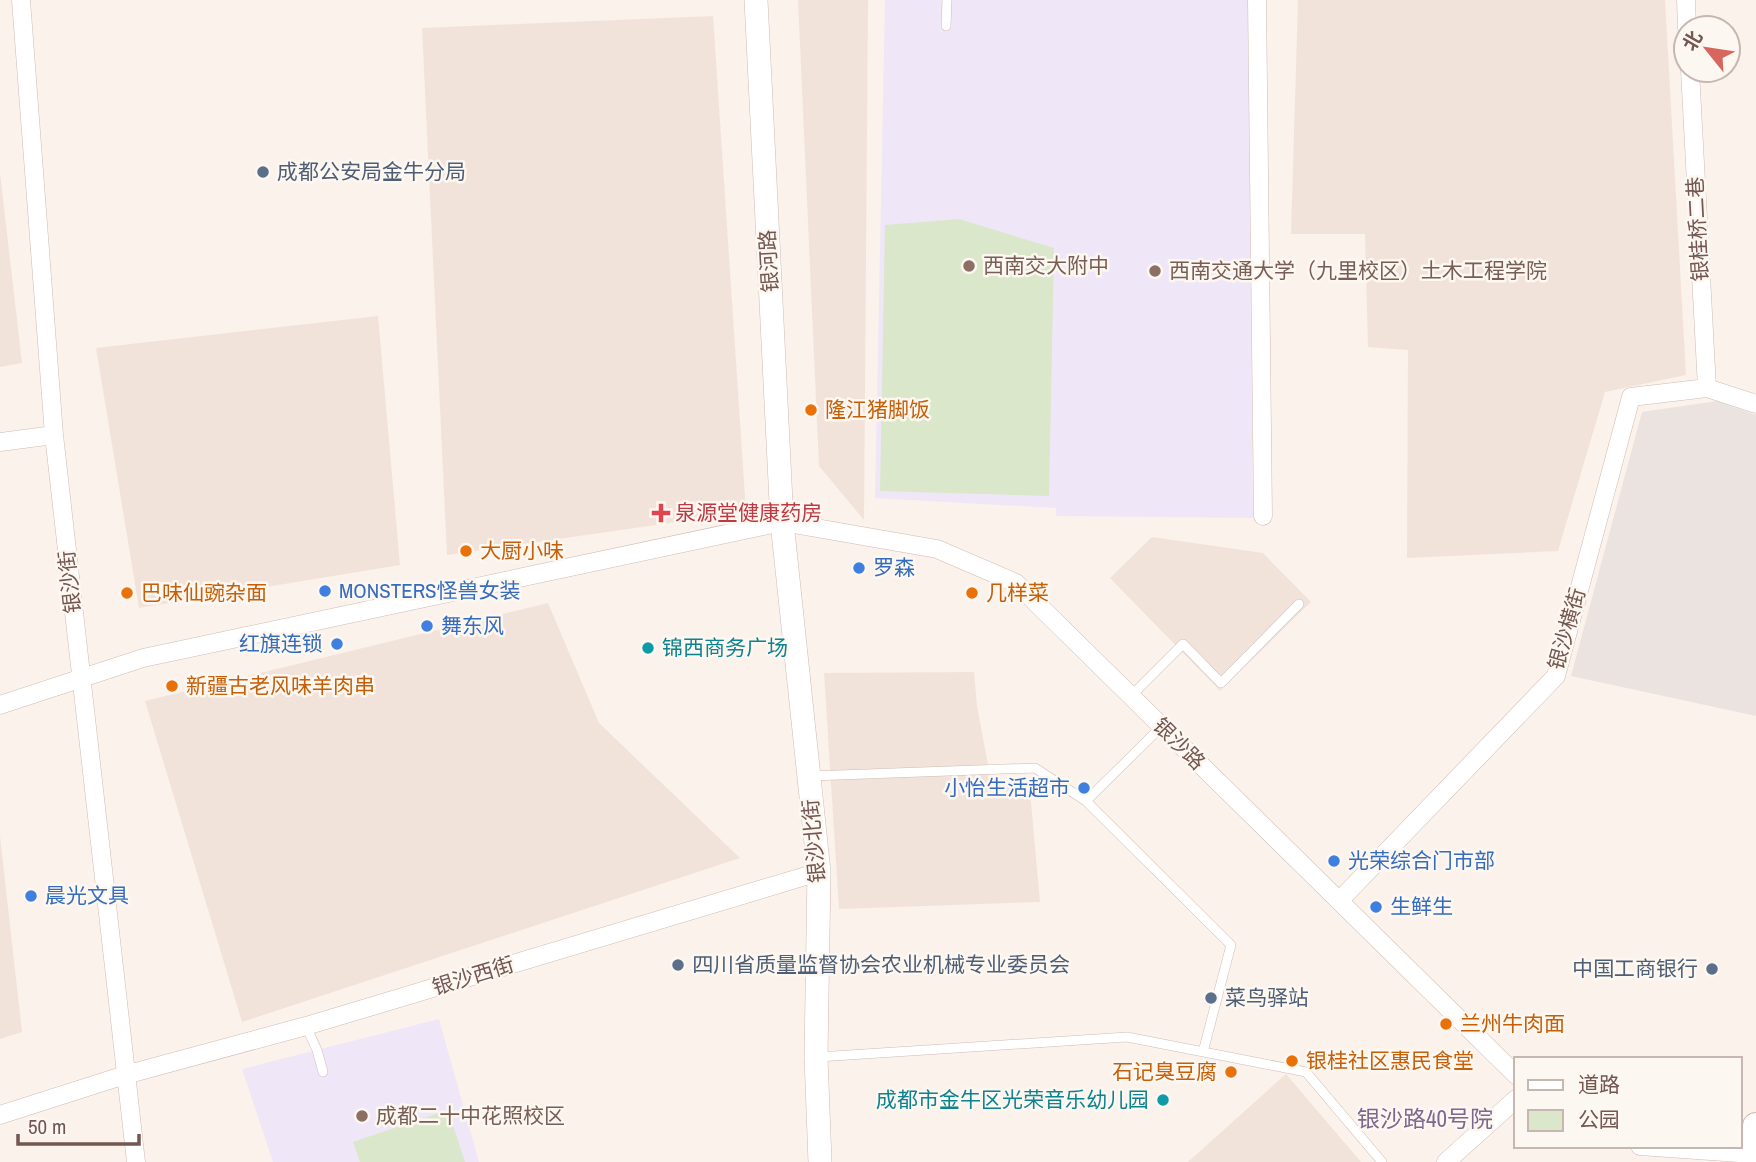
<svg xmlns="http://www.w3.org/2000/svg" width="1756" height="1162" font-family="'Archivo Narrow','Noto Sans SC',sans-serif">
  <rect width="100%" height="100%" fill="#fbf2eb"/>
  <!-- residential -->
  <path fill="#f2e3da" d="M 798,0 L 868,0 L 864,520 L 819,466 Z
    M 1298,0 L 1665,0 L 1686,375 L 1605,392 L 1558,551 L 1407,558 L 1408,350 L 1368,347 L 1365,234 L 1291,234 Z
    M 713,16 L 746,512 L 447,555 L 422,28 Z
    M 0,173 L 22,363 L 0,367 Z
    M 378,316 L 400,565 L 139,608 L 96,348 Z
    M 1152,537 L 1263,553 L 1311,602 L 1220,691 L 1110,578 Z
    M 548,603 L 599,723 L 740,858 L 242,1022 L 145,701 Z
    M 974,672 L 977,706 L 989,770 L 988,778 L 1029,780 L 1040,902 L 839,909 L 824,673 Z
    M 0,836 L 22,1032 L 0,1039 Z
    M 1286,1074 L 1361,1162 L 1188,1162 Z"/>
  <!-- industrial -->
  <path fill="#ebe3e0" d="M 1717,401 L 1756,415 L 1756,716 L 1571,676 L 1642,412 Z"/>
  <!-- education -->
  <path fill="#efe7f7" d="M 885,0 L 1248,0 L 1253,518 L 1056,516 L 1056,508 L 875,498 Z
    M 439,1019 L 479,1162 L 273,1162 L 242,1069 Z"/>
  <!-- green -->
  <path fill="#dbe7ca" d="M 959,219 L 1054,248 L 1049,496 L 880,491 L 885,225 Z
    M 448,1110 L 465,1162 L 360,1162 L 353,1142 Z"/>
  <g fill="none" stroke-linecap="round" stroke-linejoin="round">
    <!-- service casing -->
    <g stroke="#cebbb4" stroke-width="10">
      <path id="service" d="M 946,26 L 947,0
        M 1131,696 L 1183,644 L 1221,683 L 1299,604
        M 1161,727 L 1086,801 L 1231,945 L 1203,1052
        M 811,776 L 1035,768 L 1086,801
        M 306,1026 L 317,1050 L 323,1072
        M 818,1057 L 1127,1037 L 1306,1072 L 1382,1162"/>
    </g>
    <!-- minor casing -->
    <g stroke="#cebbb4" stroke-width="19">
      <path id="minor" d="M 21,0 L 54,435 L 136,1162
        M 1257,0 L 1263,516
        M 1686,0 L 1687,28
        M 1690,70 L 1707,388
        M 0,442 L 54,435
        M 0,705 L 143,658 L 782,522 L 937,549 L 1016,583 L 1516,1075
        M 1339,901 L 1556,676 L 1631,397 L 1707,388 L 1756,404
        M 0,1115 L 125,1075 L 306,1026 L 819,872
        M 1640,1146 L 1753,1154
        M 1446,1162 L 1516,1099"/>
    </g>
    <!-- tertiary casing -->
    <g stroke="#cebbb4" stroke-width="24">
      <path id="tertiary" d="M 756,0 L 782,522 L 819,872 L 816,1057 L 820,1162"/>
    </g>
    <!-- secondary casing -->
    <g stroke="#d0bbb2" stroke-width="28">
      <path id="secondary" d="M 1753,1162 L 1756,1126"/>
    </g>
    <!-- service -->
    <use href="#service" stroke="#fff" stroke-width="9"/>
    <!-- minor -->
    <use href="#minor" stroke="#fff" stroke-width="18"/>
    <!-- tertiary -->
    <use href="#tertiary" stroke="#fff" stroke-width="23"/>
    <!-- secondary -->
    <use href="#secondary" stroke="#fff" stroke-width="26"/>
  </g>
  <!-- markers -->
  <g fill="#5c6f8a" stroke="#fdf7f1" stroke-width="2.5">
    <circle cx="263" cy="172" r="7"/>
    <circle cx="678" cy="965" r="7"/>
    <circle cx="1712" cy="969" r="7"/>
    <circle cx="1211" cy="998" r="7"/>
  </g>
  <g fill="#8d6e63" stroke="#fdf7f1" stroke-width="2.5">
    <circle cx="969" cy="266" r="7"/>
    <circle cx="1155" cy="271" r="7"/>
    <circle cx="362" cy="1116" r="7"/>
  </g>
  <g fill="#e8710a" stroke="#fdf7f1" stroke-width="2.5">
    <circle cx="811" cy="410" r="7"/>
    <circle cx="466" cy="551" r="7"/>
    <circle cx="127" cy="593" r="7"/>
    <circle cx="972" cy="593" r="7"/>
    <circle cx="172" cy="686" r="7"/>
    <circle cx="1446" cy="1024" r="7"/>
    <circle cx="1292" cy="1061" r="7"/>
    <circle cx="1231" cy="1072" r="7"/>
  </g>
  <path fill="#e0444e" stroke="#fdf7f1" stroke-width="2.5" d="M657.5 502.5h7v7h7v7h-7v7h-7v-7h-7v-7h7z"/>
  <g fill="#3f7fe0" stroke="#fdf7f1" stroke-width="2.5">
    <circle cx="859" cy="568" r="7"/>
    <circle cx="325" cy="591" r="7"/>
    <circle cx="427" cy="626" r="7"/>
    <circle cx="337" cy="644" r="7"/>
    <circle cx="1084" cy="788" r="7"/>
    <circle cx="1334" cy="861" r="7"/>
    <circle cx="31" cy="896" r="7"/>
    <circle cx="1376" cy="907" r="7"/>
  </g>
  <g fill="#0f9aa8" stroke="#fdf7f1" stroke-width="2.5">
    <circle cx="648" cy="648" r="7"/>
    <circle cx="1163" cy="1100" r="7"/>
  </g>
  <g text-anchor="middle" stroke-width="5" stroke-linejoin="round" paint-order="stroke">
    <!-- service labels -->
    <g font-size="21" fill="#4e5e75" stroke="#fdf7f1" text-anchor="start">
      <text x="277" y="179">成都公安局金牛分局</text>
      <text x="692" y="972">四川省质量监督协会农业机械专业委员会</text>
      <text x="1698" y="976" text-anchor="end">中国工商银行</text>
      <text x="1225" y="1005">菜鸟驿站</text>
    </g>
    <!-- street labels -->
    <g font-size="21" fill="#735750" stroke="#fdf7f1">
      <text transform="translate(1698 229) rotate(-93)" y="7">银桂桥二巷</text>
      <text transform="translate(769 261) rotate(-93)" y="7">银河路</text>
      <text transform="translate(70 582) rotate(-96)" y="7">银沙街</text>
      <text transform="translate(1567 629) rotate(-74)" y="7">银沙横街</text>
      <text transform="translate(1179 744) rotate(45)" y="7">银沙路</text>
      <text transform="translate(814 841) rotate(-95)" y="7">银沙北街</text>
      <text transform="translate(473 976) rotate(-17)" y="7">银沙西街</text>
    </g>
    <!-- education labels -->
    <g font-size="21" fill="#785e54" stroke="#fdf7f1" text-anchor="start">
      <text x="983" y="273">西南交大附中</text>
      <text x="1169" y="278">西南交通大学（九里校区）土木工程学院</text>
      <text x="376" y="1123">成都二十中花照校区</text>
    </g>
    <!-- food labels -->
    <g font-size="21" fill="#c56008" stroke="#fdf7f1" text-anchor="start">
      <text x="825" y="417">隆江猪脚饭</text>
      <text x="480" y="558">大厨小味</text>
      <text x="141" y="600">巴味仙豌杂面</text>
      <text x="986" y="600">几样菜</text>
      <text x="186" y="693">新疆古老风味羊肉串</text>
      <text x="1460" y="1031">兰州牛肉面</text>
      <text x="1306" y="1068">银桂社区惠民食堂</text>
      <text x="1217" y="1079" text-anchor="end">石记臭豆腐</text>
    </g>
    <!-- health labels -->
    <g font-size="21" fill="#be3a42" stroke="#fdf7f1" text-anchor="start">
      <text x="675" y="520">泉源堂健康药房</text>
    </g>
    <!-- shop labels -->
    <g font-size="21" fill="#366cbe" stroke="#fdf7f1" text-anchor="start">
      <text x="873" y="575">罗森</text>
      <text x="339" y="598">MONSTERS怪兽女装</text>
      <text x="441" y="633">舞东风</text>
      <text x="323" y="651" text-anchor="end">红旗连锁</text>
      <text x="1070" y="795" text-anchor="end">小怡生活超市</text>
      <text x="1348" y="868">光荣综合门市部</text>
      <text x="45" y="903">晨光文具</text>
      <text x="1390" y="914">生鲜生</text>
    </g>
    <!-- culture labels -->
    <g font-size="21" fill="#0d838f" stroke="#fdf7f1" text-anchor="start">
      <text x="662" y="655">锦西商务广场</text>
      <text x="1149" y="1107" text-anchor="end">成都市金牛区光荣音乐幼儿园</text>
    </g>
    <!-- neighbourhood labels -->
    <g font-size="23" fill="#7c688e" stroke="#fdf7f1">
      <text x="1425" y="1127">银沙路40号院</text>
    </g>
  </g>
  <!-- legend -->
  <rect x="1514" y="1057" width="228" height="91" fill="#fdf7f1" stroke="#c6b7b1" stroke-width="2"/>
  <rect x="1528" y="1080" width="35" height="10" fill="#ffffff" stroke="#c6b7b1" stroke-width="2"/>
  <text x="1578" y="1092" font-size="21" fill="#735750">道路</text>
  <rect x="1528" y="1110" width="35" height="21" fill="#dbe7ca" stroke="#c6b7b1" stroke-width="2"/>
  <text x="1578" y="1127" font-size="21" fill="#735750">公园</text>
  <!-- north arrow -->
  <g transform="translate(1707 49) rotate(300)"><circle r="33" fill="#fdf7f1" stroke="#c6b7b1" stroke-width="2"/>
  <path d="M0-5L12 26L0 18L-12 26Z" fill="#d7665e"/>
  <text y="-10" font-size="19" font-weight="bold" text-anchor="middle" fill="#735750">北</text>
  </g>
  <!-- scale -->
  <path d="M18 1134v10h121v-10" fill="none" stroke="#735750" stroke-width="3.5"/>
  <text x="28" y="1134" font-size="21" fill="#735750" stroke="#fdf7f1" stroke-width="5" paint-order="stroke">50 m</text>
</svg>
